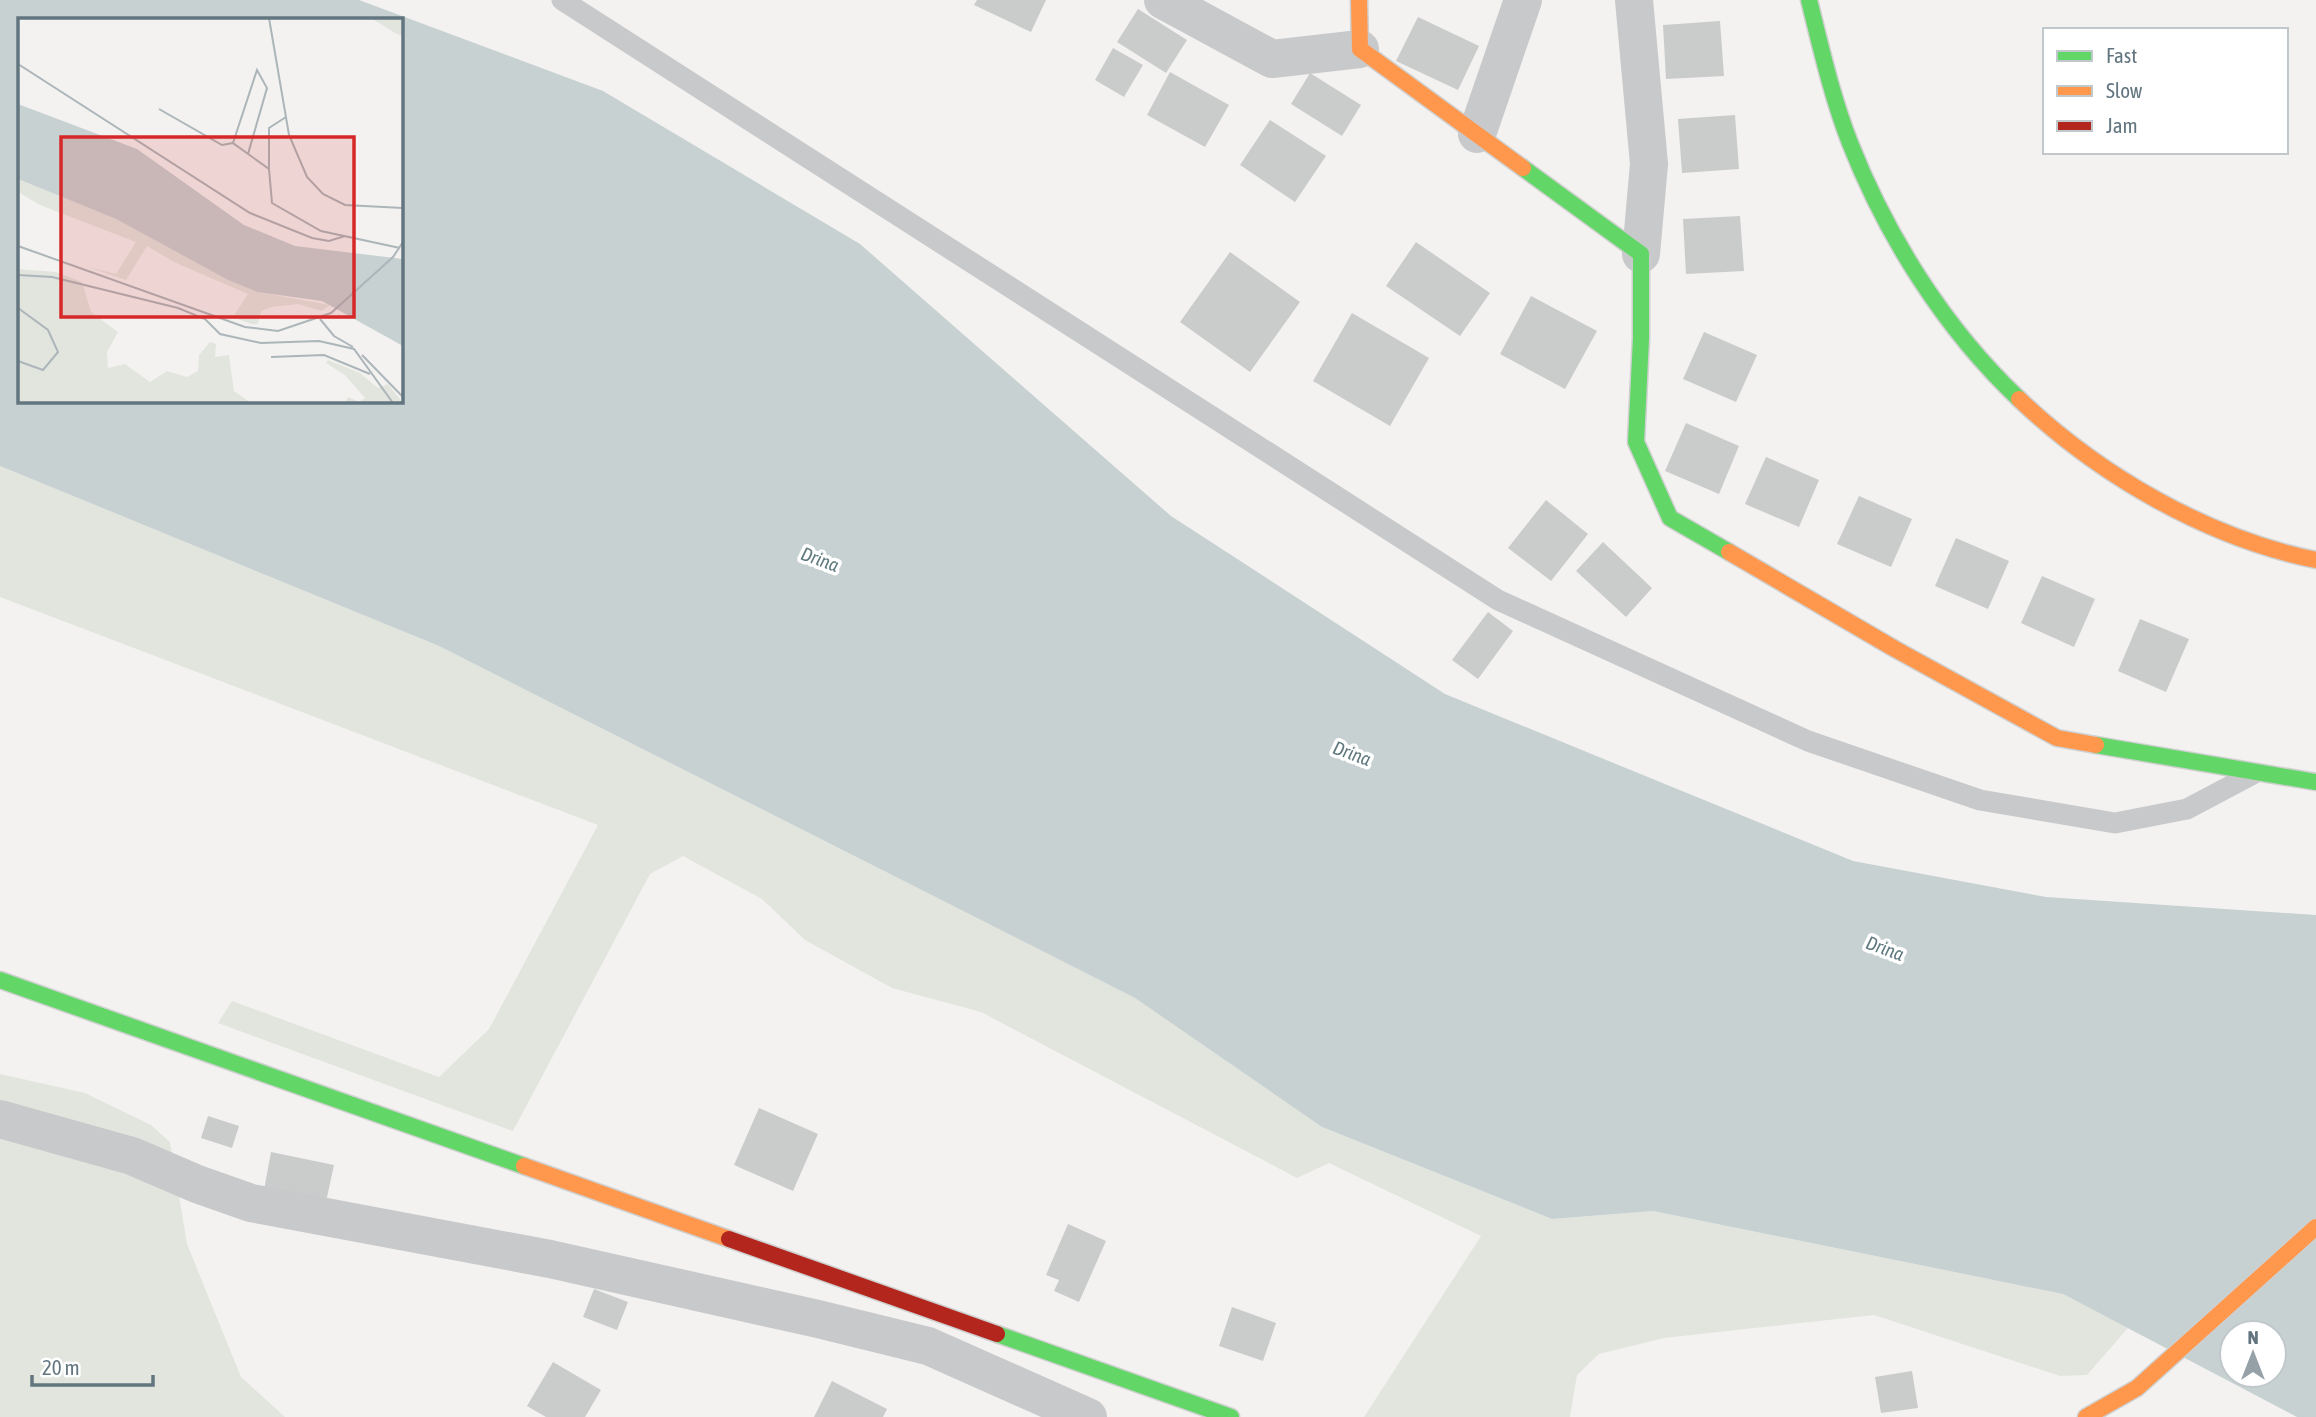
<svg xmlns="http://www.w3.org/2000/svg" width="2316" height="1417" font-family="'Asap Condensed',sans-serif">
  <rect width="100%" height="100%" fill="#f3f2f0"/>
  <!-- green -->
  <path fill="#e2e5de" d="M 0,466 L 439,646 L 1135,998 L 1322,1127 L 1552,1219 L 1653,1211 L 2063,1294 L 2128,1328 L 2087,1375 L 2060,1376 L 1874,1315 L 1664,1338 L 1599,1354 L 1577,1375 L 1570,1417 L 1364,1417 L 1481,1236 L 1329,1163 L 1297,1178 L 981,1012 L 892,988 L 805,940 L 762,899 L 683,856 L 650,874 L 513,1131 L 218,1023 L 232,1001 L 439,1077 L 489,1029 L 598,825 L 0,597 Z
    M 0,1074 L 85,1093 L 151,1125 L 170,1142 L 187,1244 L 241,1377 L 285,1417 L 0,1417 Z"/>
  <!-- water -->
  <path fill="#c7d1d2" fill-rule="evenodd" d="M 0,0 L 359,0 L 603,91 L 860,244 L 1171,516 L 1445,694 L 1853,861 L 2046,897 L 2316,915 L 2316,1417 L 2297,1417 L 2063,1294 L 1653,1211 L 1552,1219 L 1322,1127 L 1135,998 L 439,646 L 0,466 ZM 19,19 L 401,19 L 401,401 L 19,401 ZM 2232,1333 L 2274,1333 L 2274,1375 L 2232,1375 Z"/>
  <!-- building -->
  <path fill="#cacccc" d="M 977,0 L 1046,0 L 1031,32 L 974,5 Z
    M 1138,9 L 1187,40 L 1166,73 L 1117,42 Z
    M 1418,17 L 1479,46 L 1458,90 L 1396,61 Z
    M 1720,21 L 1724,76 L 1666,79 L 1663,25 Z
    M 1113,48 L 1143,65 L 1124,97 L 1095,80 Z
    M 1170,72 L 1229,105 L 1205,147 L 1147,115 Z
    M 1310,73 L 1361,105 L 1342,136 L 1291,104 Z
    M 1735,115 L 1739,169 L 1682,173 L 1678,119 Z
    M 1270,120 L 1326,156 L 1295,202 L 1240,165 Z
    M 1740,216 L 1744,271 L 1686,274 L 1683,219 Z
    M 1416,242 L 1490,293 L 1460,336 L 1386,286 Z
    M 1230,252 L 1300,302 L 1250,372 L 1180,322 Z
    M 1531,296 L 1597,331 L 1565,389 L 1500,354 Z
    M 1352,313 L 1429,358 L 1390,426 L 1313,381 Z
    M 1704,332 L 1757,355 L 1736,402 L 1683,379 Z
    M 1686,423 L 1739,446 L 1719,494 L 1665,471 Z
    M 1766,457 L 1819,480 L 1799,527 L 1745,504 Z
    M 1859,496 L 1912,519 L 1891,567 L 1837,544 Z
    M 1546,500 L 1588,534 L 1551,581 L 1508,548 Z
    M 1956,538 L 2009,561 L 1988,609 L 1935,586 Z
    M 1603,542 L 1652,588 L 1626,617 L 1576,571 Z
    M 2042,576 L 2095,599 L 2074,647 L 2021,623 Z
    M 1488,612 L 1513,631 L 1478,679 L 1452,660 Z
    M 2140,619 L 2189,639 L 2166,692 L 2118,671 Z
    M 759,1108 L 818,1134 L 793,1191 L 734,1165 Z
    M 208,1116 L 239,1126 L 232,1148 L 201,1138 Z
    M 271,1152 L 334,1165 L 326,1202 L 264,1190 Z
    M 1068,1224 L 1106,1241 L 1079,1302 L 1054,1291 L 1059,1280 L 1046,1275 Z
    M 594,1289 L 628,1302 L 617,1330 L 583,1317 Z
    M 1232,1307 L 1276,1323 L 1263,1361 L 1219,1346 Z
    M 553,1362 L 601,1390 L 585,1417 L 546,1417 L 527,1406 Z
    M 1912,1371 L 1918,1408 L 1881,1413 L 1875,1377 Z
    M 832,1381 L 887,1409 L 883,1417 L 814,1417 Z"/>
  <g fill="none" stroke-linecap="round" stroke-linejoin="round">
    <!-- fast casing -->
    <g stroke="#cfd0d0" stroke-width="19">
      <path id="fast" d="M 1809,0 C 1821,48 1832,97 1850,143 C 1887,237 1945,329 2019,399
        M 1523,168 L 1641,254 L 1641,338 L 1636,442 L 1670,518 L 1729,552
        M 2096,745 L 2316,782
        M 0,980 L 524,1166
        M 997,1334 L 1231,1417"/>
    </g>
    <!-- slow casing -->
    <g stroke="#cfd0d0" stroke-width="19">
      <path id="slow" d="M 1359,0 L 1360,49 L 1523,168
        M 2019,399 C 2099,475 2207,538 2316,560
        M 1729,552 L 1895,649 L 2057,738 L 2096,745
        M 524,1166 L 729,1239
        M 2086,1417 L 2137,1388 L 2316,1227"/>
    </g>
    <!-- jam casing -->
    <g stroke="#cfd0d0" stroke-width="19">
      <path id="jam" d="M 729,1239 L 997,1334"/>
    </g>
    <!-- lane -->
    <path stroke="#c8c9ca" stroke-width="21" d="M 562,0 L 1498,600 L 1808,741 L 1980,800 L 2115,823 L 2187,809 L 2253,774"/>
    <!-- street -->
    <path stroke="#c8c9ca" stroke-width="38" d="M 1163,0 L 1272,59 L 1360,49
      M 1634,0 L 1649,164 L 1641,254
      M 1477,134 L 1523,0
      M 0,1119 L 132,1156 L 197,1184 L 251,1203 L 550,1259 L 818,1319 L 928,1346 L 1088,1417"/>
    <!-- fast -->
    <use href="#fast" stroke="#63d668" stroke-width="16"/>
    <!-- slow -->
    <use href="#slow" stroke="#ff974d" stroke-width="16"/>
    <!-- jam -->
    <use href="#jam" stroke="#b3261e" stroke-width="16"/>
  </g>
  <g text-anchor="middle" stroke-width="7" stroke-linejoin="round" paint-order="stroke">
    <!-- water labels -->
    <g font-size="19" font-style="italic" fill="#5f797e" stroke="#fff">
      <text transform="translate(820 559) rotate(20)" y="7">Drina</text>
      <text transform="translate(1352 753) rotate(20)" y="7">Drina</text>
      <text transform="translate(1885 948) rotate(20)" y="7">Drina</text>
    </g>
  </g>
  <!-- overview -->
  <g transform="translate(18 18)">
    <rect width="385" height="385" fill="#f3f2f0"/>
    <path d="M 353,0 L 385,0 L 385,18 L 377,15 ZM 0,161 L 98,201 L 210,262 L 239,274 L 312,287 L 304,293 L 280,286 L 253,289 L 243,293 L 240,306 L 233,306 L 215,299 L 230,276 L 156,244 L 129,228 L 108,262 L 70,249 L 98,256 L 118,224 L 22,187 L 0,174 ZM 0,251 L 38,254 L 64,264 L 73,294 L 100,314 L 89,334 L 90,350 L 107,346 L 132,364 L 149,353 L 169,359 L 180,353 L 181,337 L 192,324 L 198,326 L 197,339 L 211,337 L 216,373 L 233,385 L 0,385 ZM 310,342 L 342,355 L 360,370 L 370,366 L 385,385 L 327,385 L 330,379 L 341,384 L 347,380 L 327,357 L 308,345 Z" fill="#e2e5de"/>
    <path d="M 0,86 L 119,131 L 226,207 L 277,228 L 385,241 L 385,328 L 304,283 L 239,274 L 210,262 L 98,201 L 0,161 Z" fill="#c7d1d2"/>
    <path fill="none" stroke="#acb5b9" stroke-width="2" d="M 251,0 L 271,117 L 289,159 L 305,176 L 327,187 L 385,190M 0,46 L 232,195 L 294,220 L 311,223 L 327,218M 141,91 L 204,127 L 215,125M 230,136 L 249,70 L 239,52 L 215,125 L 251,151 L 254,185 L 303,213 L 382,230M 251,151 L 251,110 L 268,99M 0,228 L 227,309 L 260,313 L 313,295 L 375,239 L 385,224M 0,257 L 34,259 L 160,290 L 187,301 L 202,316 L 243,325 L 301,323 L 336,331 L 375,385M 0,290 L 30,312 L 40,334 L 25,352 L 0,343M 302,301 L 316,318 L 335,329M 344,337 L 385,379M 253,339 L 306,337 L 352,356"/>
    <path fill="#d62828" fill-opacity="0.15" stroke="#d62828" stroke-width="3.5" d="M 43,119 L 336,119 L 336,299 L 43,299 Z"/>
    <rect width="385" height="385" fill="none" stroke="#637680" stroke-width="3.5"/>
  </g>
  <!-- legend -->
  <rect x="2043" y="28" width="245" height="126" fill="#ffffff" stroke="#c1c8cc" stroke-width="2"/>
  <rect x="2057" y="51" width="35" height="10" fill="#63d668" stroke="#c1c8cc" stroke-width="2"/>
  <text x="2106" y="63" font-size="21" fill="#637680">Fast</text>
  <rect x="2057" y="86" width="35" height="10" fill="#ff974d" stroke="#c1c8cc" stroke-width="2"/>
  <text x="2106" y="98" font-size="21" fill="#637680">Slow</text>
  <rect x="2057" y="121" width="35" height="10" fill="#b3261e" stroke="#c1c8cc" stroke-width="2"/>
  <text x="2106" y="133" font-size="21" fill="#637680">Jam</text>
  <!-- north arrow -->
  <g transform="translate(2253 1354)"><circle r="33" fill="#ffffff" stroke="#c1c8cc" stroke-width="2"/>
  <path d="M0-5L12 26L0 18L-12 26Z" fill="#95a1a7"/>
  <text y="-10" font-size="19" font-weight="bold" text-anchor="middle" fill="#637680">N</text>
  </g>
  <!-- scale -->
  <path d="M32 1375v10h121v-10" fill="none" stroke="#637680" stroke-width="3.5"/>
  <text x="42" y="1375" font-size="21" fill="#637680" stroke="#ffffff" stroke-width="5" paint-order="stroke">20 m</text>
</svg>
